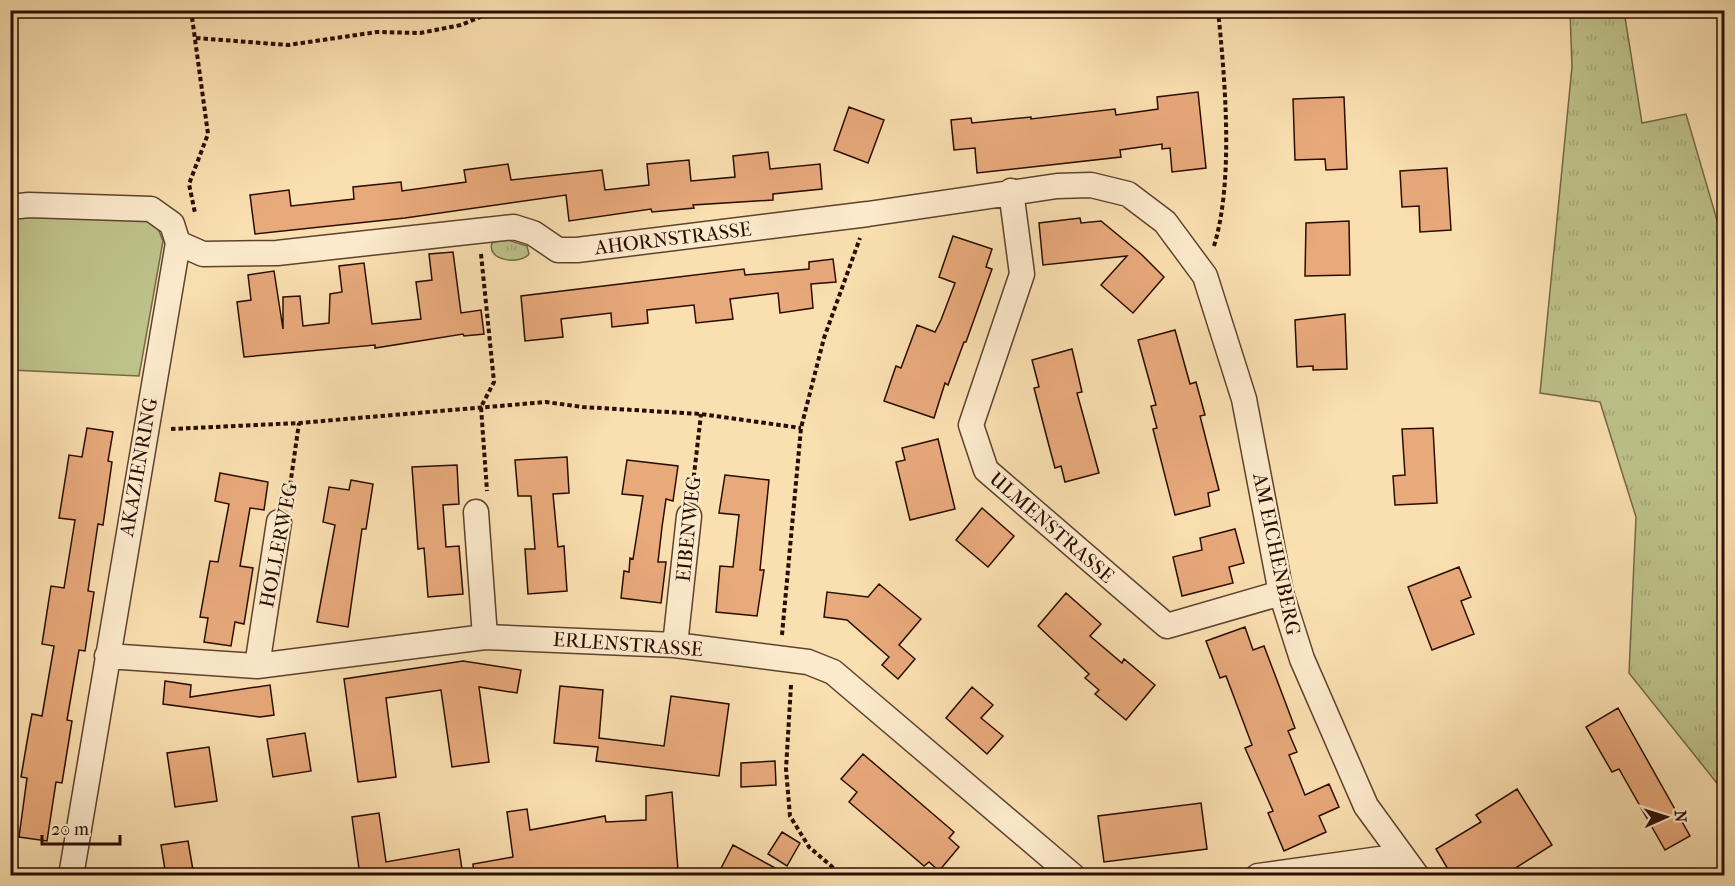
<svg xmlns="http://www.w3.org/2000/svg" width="1735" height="886" font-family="'IM FELL French Canon',serif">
  <defs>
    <pattern id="grass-tufts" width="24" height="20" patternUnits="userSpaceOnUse" patternTransform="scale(1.5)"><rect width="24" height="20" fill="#bec28b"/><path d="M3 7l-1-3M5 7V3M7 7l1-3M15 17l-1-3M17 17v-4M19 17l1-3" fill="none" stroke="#a3a676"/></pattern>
  </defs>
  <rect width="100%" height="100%" fill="#fadfb0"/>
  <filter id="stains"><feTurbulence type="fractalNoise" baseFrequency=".00333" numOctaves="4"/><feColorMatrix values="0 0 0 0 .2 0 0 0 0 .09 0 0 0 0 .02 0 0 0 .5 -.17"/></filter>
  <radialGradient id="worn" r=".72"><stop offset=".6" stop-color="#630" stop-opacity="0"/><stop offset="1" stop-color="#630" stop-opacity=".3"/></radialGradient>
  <!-- grass -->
  <path fill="url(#grass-tufts)" stroke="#746846" stroke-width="1.5" d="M 1570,11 L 1624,11 L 1642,123 L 1686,114 L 1724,244 L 1724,792 L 1629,673 L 1636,517 L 1600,402 L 1540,393 L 1572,67 Z
    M 502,238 L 527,246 L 529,254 C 520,265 486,261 492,243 Z"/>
  <!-- green -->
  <path fill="#bec28b" stroke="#746846" stroke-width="1.5" d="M 34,216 L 146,220 L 157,226 L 163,241 L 139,376 L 11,370 L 11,218 Z"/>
  <!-- building -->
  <path fill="#e8a97b" stroke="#2a0d02" stroke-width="1.5" d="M 1198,92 L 1206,168 L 1172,172 L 1170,148 L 1162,149 L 1162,144 L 1120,150 L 1121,157 L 977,173 L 975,148 L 954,150 L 951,120 L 971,118 L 972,123 L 1031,117 L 1031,119 L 1115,109 L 1116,115 L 1158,109 L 1157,97 Z
    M 1344,97 L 1347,169 L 1326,170 L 1325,159 L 1295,160 L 1293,99 Z
    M 849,107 L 884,120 L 868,163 L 834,150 Z
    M 768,152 L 770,169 L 820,164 L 822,189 L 773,194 L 773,200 L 693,205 L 694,208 L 652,212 L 651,209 L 569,221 L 566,195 L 405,218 L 255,234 L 250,195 L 289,190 L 291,206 L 354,199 L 353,187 L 401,182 L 402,191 L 466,182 L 464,170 L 508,164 L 511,180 L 602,170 L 605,190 L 649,185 L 647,164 L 689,160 L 691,181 L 735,177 L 733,156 Z
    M 1447,168 L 1451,230 L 1420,232 L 1419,206 L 1402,207 L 1400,171 Z
    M 1080,218 L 1081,223 L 1101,221 L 1141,254 L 1164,277 L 1133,313 L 1101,285 L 1127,256 L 1043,265 L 1039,223 Z
    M 1349,221 L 1350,275 L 1305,276 L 1306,223 Z
    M 953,236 L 992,249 L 986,267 L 992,269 L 966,342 L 964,342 L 948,385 L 945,383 L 934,418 L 884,401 L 896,366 L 901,368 L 917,325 L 935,332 L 941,320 L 955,283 L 939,277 Z
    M 453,252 L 461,313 L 481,310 L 484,334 L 464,336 L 463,334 L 375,348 L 375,345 L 244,357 L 237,302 L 251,300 L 248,275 L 274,271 L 283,329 L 283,297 L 300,296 L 303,326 L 329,323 L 330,294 L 342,292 L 339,266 L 364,263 L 372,324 L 421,319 L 416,282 L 432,280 L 429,254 Z
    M 833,259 L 836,282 L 811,284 L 813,308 L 780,313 L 778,293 L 730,299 L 733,319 L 696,323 L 694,305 L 647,310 L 648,323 L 612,327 L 611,313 L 561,319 L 563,337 L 525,341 L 521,296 L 744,269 L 745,275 L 809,269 L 809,262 Z
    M 1345,314 L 1347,369 L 1313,370 L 1313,366 L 1297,367 L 1295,320 Z
    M 1175,330 L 1190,384 L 1196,382 L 1205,415 L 1200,416 L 1219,490 L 1208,493 L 1210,506 L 1175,515 L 1153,429 L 1157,428 L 1151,406 L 1156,405 L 1138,340 Z
    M 1072,349 L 1082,392 L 1077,393 L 1099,473 L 1065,482 L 1061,466 L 1055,468 L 1048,442 L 1034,388 L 1039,387 L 1032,360 Z
    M 87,428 L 113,432 L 108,461 L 112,462 L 103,525 L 98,524 L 93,557 L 88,591 L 94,592 L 85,651 L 79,650 L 67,720 L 72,721 L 62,783 L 56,782 L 47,841 L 19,837 L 27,778 L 21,777 L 29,730 L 32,714 L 42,716 L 54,646 L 42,644 L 51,586 L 64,588 L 75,520 L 59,518 L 67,468 L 69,455 L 82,457 Z
    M 1433,428 L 1437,503 L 1395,505 L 1393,476 L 1405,475 L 1402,429 Z
    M 938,439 L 955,509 L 910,520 L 896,462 L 905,460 L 902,448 Z
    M 567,457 L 569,493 L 553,494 L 558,547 L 564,546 L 567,591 L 528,594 L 525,549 L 535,549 L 531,496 L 518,496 L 515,460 Z
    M 627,460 L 678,466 L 673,501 L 666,499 L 662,527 L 658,562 L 666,562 L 661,603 L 621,598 L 624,571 L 629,572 L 630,558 L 633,559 L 643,496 L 622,494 Z
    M 457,465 L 459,504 L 443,505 L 446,547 L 459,546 L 463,594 L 428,597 L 424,548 L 418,549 L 412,467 Z
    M 220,473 L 268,482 L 264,510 L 250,508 L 240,566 L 253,568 L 244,624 L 235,622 L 231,646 L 204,642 L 208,618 L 200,617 L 210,561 L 218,562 L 229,504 L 215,501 Z
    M 725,475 L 769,480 L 760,570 L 764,570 L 757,616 L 716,612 L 720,566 L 733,567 L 739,515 L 719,513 Z
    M 351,480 L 373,484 L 366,529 L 362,529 L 348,627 L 317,622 L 335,525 L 323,522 L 329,487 L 349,490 Z
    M 982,508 L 1014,536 L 988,567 L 956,540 Z
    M 1235,529 L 1244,563 L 1229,567 L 1233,583 L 1182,596 L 1173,557 L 1202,550 L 1200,538 Z
    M 1459,567 L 1471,597 L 1461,601 L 1474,634 L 1432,650 L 1408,587 Z
    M 879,584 L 921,619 L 899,645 L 915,659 L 898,679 L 882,665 L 889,657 L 847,620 L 824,617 L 827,592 L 868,597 Z
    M 1066,593 L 1101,624 L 1090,636 L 1122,663 L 1124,659 L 1155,685 L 1126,720 L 1095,694 L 1099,690 L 1085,678 L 1089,674 L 1038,626 Z
    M 1245,627 L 1253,650 L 1264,646 L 1286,704 L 1295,728 L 1288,731 L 1297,752 L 1289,755 L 1305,795 L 1329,784 L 1339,807 L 1319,816 L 1326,832 L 1284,851 L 1268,813 L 1273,811 L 1245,748 L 1252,745 L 1226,676 L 1220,678 L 1206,641 Z
    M 463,661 L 521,670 L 517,693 L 479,687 L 489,762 L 452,767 L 441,690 L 386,698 L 396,777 L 358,782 L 344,679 Z
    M 165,681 L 191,685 L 190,697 L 270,685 L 274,715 L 260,717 L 163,704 Z
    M 560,686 L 603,690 L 599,738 L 664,746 L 671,696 L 729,704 L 719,776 L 596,761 L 598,747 L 554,743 Z
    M 972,687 L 993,705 L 981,718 L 1003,736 L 987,754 L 946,718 Z
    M 1618,708 L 1690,836 L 1665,850 L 1619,769 L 1612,772 L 1586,727 Z
    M 305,733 L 311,771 L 273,777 L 267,739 Z
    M 209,747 L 217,801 L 175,807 L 167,753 Z
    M 863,754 L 954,832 L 949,838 L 959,847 L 939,871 L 929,862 L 924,866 L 849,802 L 857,792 L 841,779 Z
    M 775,761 L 776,785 L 741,787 L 741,763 Z
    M 1517,789 L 1552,845 L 1503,876 L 1452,876 L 1436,849 L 1481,822 L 1476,815 Z
    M 672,792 L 678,870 L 622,876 L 474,876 L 473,864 L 513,857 L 507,812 L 527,809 L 530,830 L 605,816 L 606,822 L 646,820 L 646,796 Z
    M 1201,803 L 1207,849 L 1104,862 L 1098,816 Z
    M 379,813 L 386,862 L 459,849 L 463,876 L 360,876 L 352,817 Z
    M 782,832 L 800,843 L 787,866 L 768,854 Z
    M 188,841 L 194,876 L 166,876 L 161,845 Z
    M 733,845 L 790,876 L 717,876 Z"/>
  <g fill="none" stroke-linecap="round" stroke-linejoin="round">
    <!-- street casing -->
    <g stroke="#5e422e" stroke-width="27">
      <path id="street" d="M 1011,191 L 1022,274 L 971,425 L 986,470 L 1167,626 L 1281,593
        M 10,207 L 29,205 L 151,209 L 172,224 L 178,243 L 71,876
        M 178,243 L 203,254 L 277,253 L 514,227 L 533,233 L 558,250 L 577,250 L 868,214 L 1057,186 L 1091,185 L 1128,194 L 1165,222 L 1205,276 L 1244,399 L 1281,593 L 1302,659 L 1366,806 L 1417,876
        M 476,512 L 485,637
        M 675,645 L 689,516
        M 107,656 L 257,666 L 485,637 L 675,645 L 808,662 L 833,672 L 1073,876
        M 257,666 L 279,522
        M 1258,876 L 1401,856"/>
    </g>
    <!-- path -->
    <path stroke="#2a0d02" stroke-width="4" stroke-dasharray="4.5 3" stroke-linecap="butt" d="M 191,10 L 208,134 L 189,184 L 195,213
      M 196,38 L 288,45 L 377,32 L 420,33 L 461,25 L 497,10
      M 1214,246 C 1234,181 1225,79 1218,10
      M 481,254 L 494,382 L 481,407 L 487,491
      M 171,429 L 299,423 L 546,402 L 583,407 L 701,414 L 801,428
      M 692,492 L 701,414
      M 288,500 L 299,423
      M 782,635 L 801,428 L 824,338 L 860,238
      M 791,685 L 786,769 L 790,816 L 809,847 L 843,876"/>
    <!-- street -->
    <use href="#street" stroke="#fceacc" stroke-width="24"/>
  </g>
  <g text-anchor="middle" stroke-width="4.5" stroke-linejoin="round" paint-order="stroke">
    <!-- street labels -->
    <g font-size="20" fill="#2a0d02" stroke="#fceacc">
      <text transform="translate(673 238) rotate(-7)" y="7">AHORNSTRASSE</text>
      <text transform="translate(138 467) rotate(-80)" y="7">AKAZIENRING</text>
      <text transform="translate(1052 527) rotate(41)" y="7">ULMENSTRASSE</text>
      <text transform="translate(688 529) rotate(-84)" y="7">EIBENWEG</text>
      <text transform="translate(278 545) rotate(-79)" y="7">HOLLERWEG</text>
      <text transform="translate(1277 554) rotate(78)" y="7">AM EICHENBERG</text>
      <text transform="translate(628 644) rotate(4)" y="7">ERLENSTRASSE</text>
    </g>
  </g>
  <!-- margin -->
  <rect width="1735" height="886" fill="none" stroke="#fadfb0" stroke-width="36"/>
  <rect x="12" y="12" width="1711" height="862" fill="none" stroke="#2a0d02" stroke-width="3"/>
  <rect x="18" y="18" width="1699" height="850" fill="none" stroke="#2a0d02" stroke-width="1.5"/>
  <!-- north arrow -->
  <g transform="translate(1666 817) rotate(87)" stroke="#fceacc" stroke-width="4.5" paint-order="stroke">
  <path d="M0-4.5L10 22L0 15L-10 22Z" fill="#2a0d02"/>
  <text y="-9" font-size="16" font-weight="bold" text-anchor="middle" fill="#2a0d02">N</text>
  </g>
  <!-- scale -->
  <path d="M42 835v9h78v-9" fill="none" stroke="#2a0d02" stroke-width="3"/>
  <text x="51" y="835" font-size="18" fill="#2a0d02" stroke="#fceacc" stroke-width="4.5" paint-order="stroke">20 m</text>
  <rect width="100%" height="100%" filter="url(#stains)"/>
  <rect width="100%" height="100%" fill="url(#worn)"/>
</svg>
